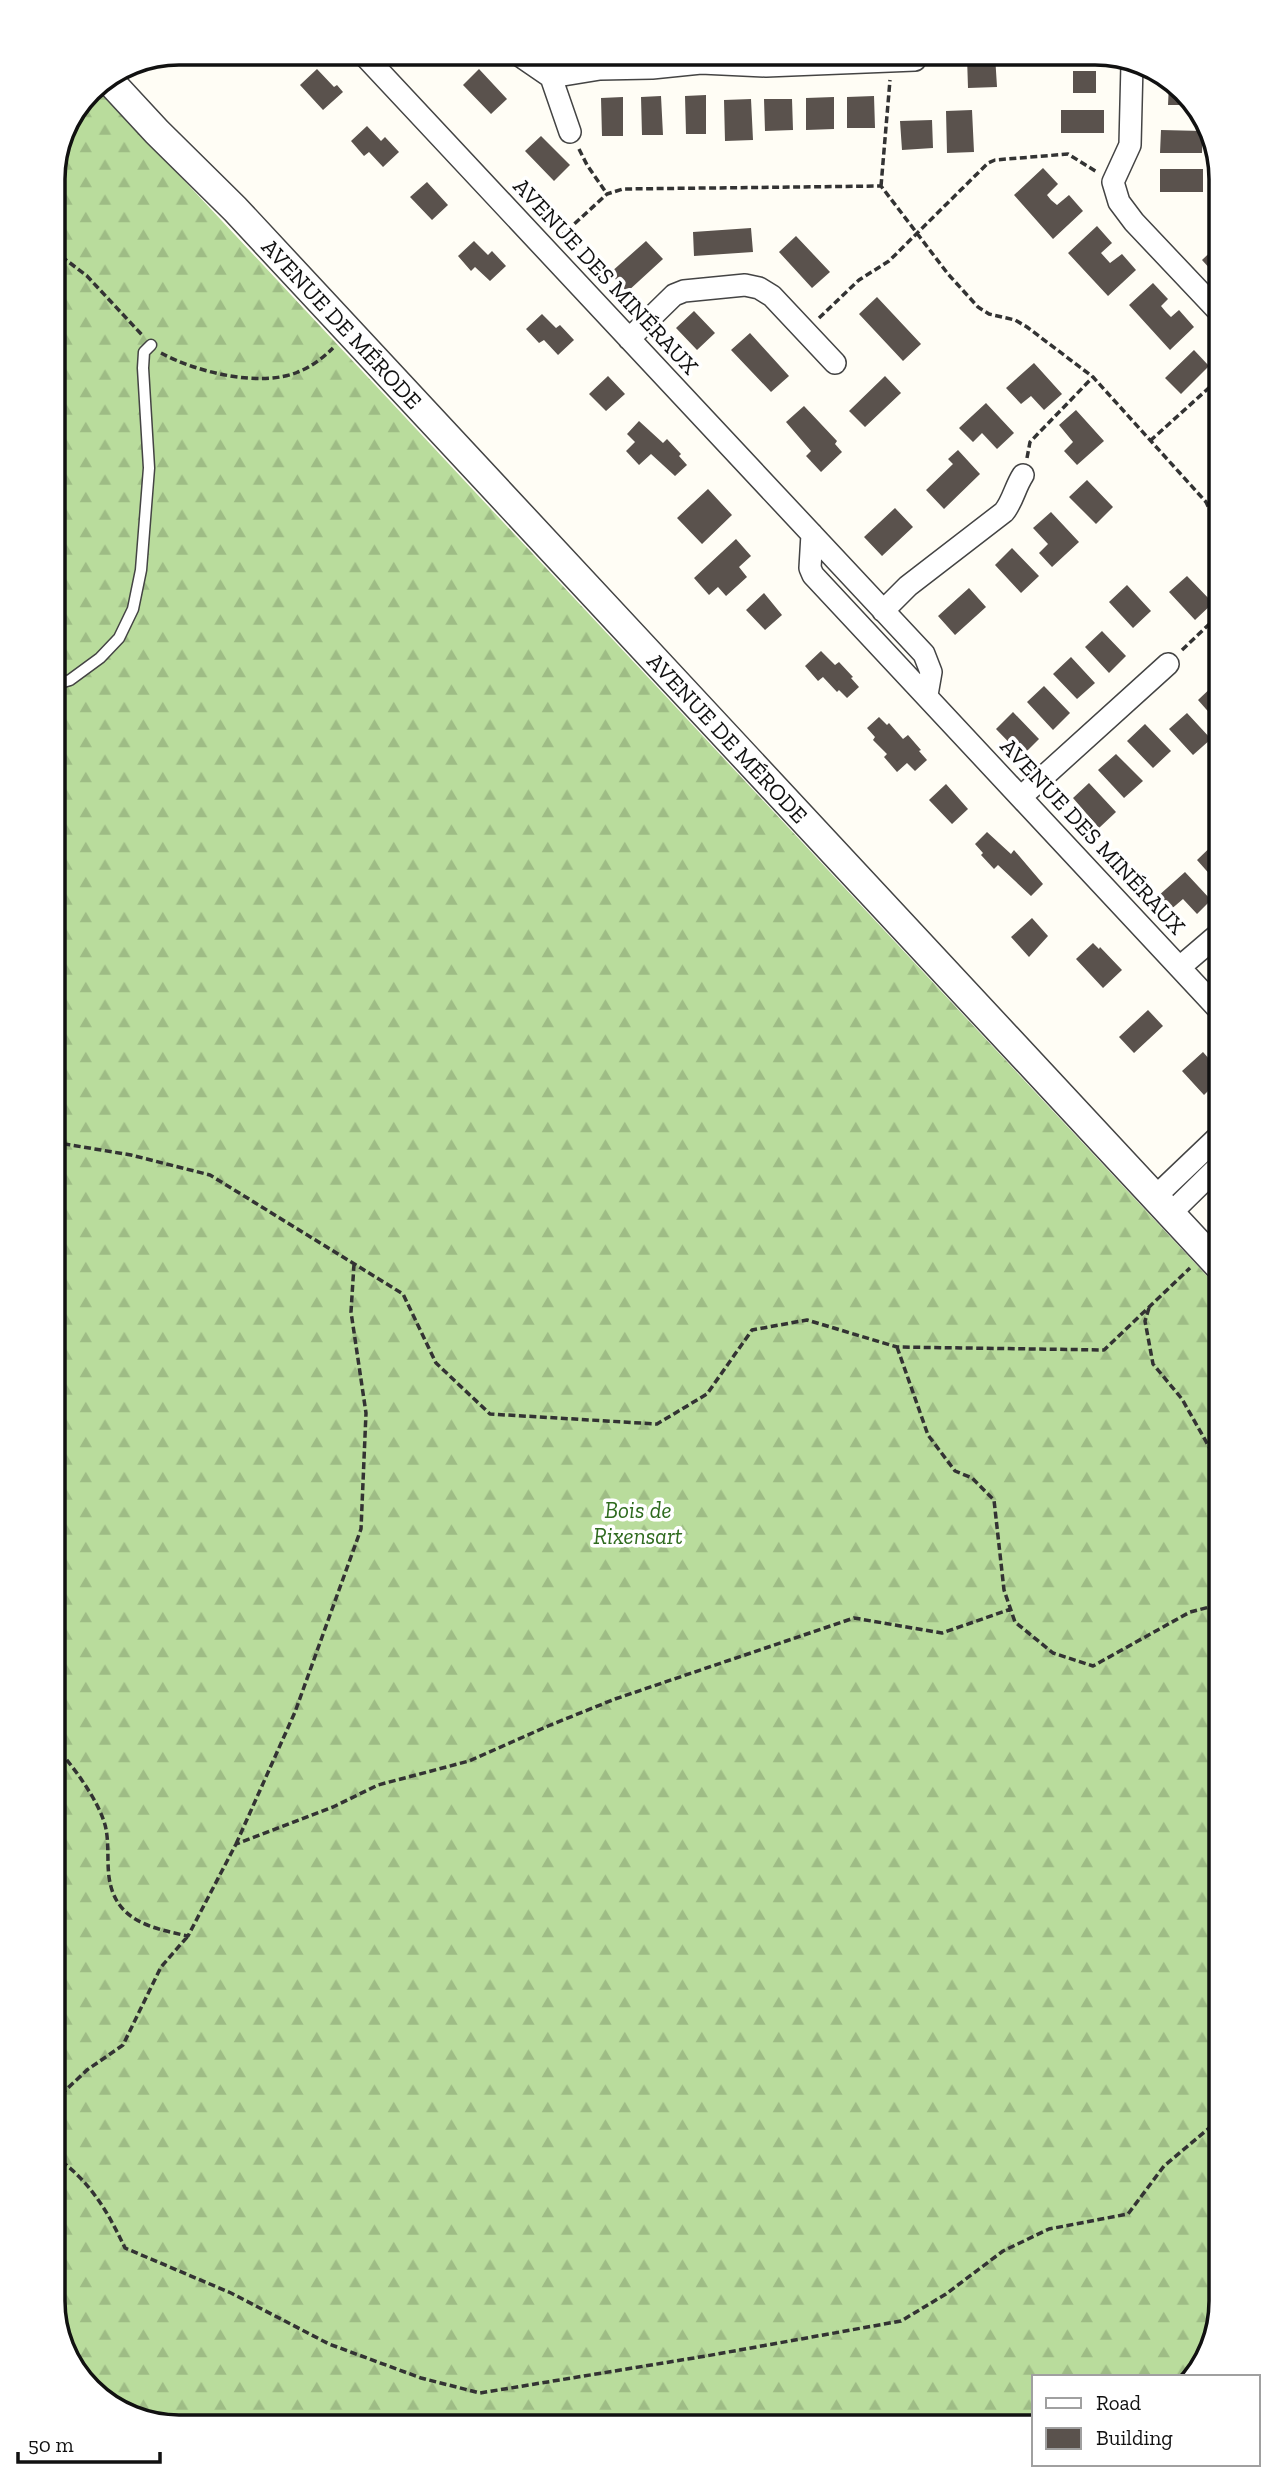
<svg xmlns="http://www.w3.org/2000/svg" width="1274" height="2480" font-family="'Zilla Slab',serif">
  <defs>
    <pattern id="forest-firs" width="22" height="20" patternUnits="userSpaceOnUse" patternTransform="scale(1.75)"><rect width="22" height="20" fill="#b9dc9c"/><path d="M5 1l3.5 6h-7zM16 11l3.5 6h-7z" fill="#9ebc85"/></pattern>
  </defs>
  <rect width="100%" height="100%" fill="#fffdf5"/>
  <!-- forest -->
  <path fill="url(#forest-firs)" d="M 96,86 L 1221,1291 L 1221,2301 L 1200,2372 L 1194,2377 L 1034,2377 L 1034,2427 L 171,2427 L 108,2406 L 62,2349 L 53,2301 L 53,171 L 90,89 Z"/>
  <!-- building -->
  <path fill="#5a524d" d="M 995,55 L 997,87 L 968,88 L 967,57 Z
    M 317,69 L 334,87 L 337,85 L 343,92 L 323,110 L 300,85 Z
    M 479,69 L 507,99 L 491,114 L 463,85 Z
    M 1073,71 L 1096,71 L 1096,93 L 1073,93 Z
    M 1169,84 L 1176,84 L 1192,105 L 1168,105 Z
    M 706,95 L 706,134 L 686,134 L 685,96 Z
    M 661,96 L 663,135 L 642,135 L 641,97 Z
    M 874,96 L 875,128 L 847,128 L 847,97 Z
    M 623,97 L 623,136 L 602,136 L 601,98 Z
    M 834,97 L 834,129 L 806,130 L 806,98 Z
    M 751,99 L 753,140 L 725,141 L 724,100 Z
    M 764,99 L 792,99 L 793,130 L 765,131 Z
    M 972,110 L 974,152 L 947,153 L 946,111 Z
    M 1061,110 L 1104,110 L 1104,133 L 1061,133 Z
    M 932,120 L 933,148 L 902,150 L 900,121 Z
    M 367,126 L 381,141 L 385,137 L 399,152 L 383,167 L 369,152 L 364,156 L 351,141 Z
    M 1161,130 L 1203,131 L 1202,153 L 1160,153 Z
    M 541,136 L 570,165 L 554,181 L 525,151 Z
    M 1043,168 L 1058,184 L 1047,195 L 1051,200 L 1057,205 L 1069,195 L 1083,211 L 1053,239 L 1014,195 Z
    M 1160,169 L 1203,169 L 1203,192 L 1160,192 Z
    M 427,182 L 448,205 L 432,220 L 410,197 Z
    M 1097,226 L 1112,243 L 1101,253 L 1110,263 L 1122,254 L 1136,270 L 1108,296 L 1068,253 Z
    M 751,228 L 753,252 L 694,256 L 693,232 Z
    M 796,236 L 830,272 L 812,288 L 779,252 Z
    M 474,241 L 488,255 L 492,251 L 506,266 L 490,281 L 475,267 L 471,271 L 458,256 Z
    M 646,241 L 663,259 L 627,292 L 610,273 Z
    M 1221,242 L 1221,281 L 1202,260 Z
    M 1153,283 L 1168,299 L 1161,306 L 1166,312 L 1171,317 L 1179,310 L 1194,327 L 1170,350 L 1129,305 Z
    M 877,297 L 921,344 L 903,361 L 859,314 Z
    M 694,311 L 715,333 L 697,350 L 676,328 Z
    M 542,314 L 556,328 L 560,325 L 574,340 L 558,355 L 544,340 L 539,343 L 526,329 Z
    M 750,333 L 789,376 L 771,392 L 731,350 Z
    M 1194,350 L 1209,366 L 1181,394 L 1165,378 Z
    M 1034,363 L 1062,394 L 1044,410 L 1031,396 L 1021,404 L 1006,388 Z
    M 608,376 L 625,394 L 606,411 L 589,394 Z
    M 885,376 L 901,393 L 865,427 L 849,411 Z
    M 986,403 L 1014,433 L 997,449 L 982,433 L 973,442 L 959,428 Z
    M 804,406 L 837,441 L 835,444 L 842,452 L 821,472 L 806,456 L 811,451 L 786,422 Z
    M 1076,410 L 1104,441 L 1077,465 L 1064,451 L 1073,442 L 1059,425 Z
    M 639,421 L 663,443 L 667,439 L 681,454 L 679,456 L 687,465 L 675,476 L 651,454 L 639,465 L 626,451 L 635,442 L 627,434 Z
    M 958,450 L 980,474 L 944,509 L 926,490 L 953,464 L 948,459 Z
    M 1087,480 L 1113,507 L 1096,524 L 1069,497 Z
    M 708,489 L 732,515 L 702,544 L 677,518 Z
    M 895,508 L 913,527 L 882,556 L 864,537 Z
    M 1051,512 L 1079,542 L 1052,567 L 1039,553 L 1048,544 L 1033,528 Z
    M 736,539 L 751,556 L 739,567 L 747,577 L 726,596 L 718,587 L 709,595 L 694,578 Z
    M 1012,548 L 1039,576 L 1021,593 L 995,565 Z
    M 1187,576 L 1213,603 L 1195,620 L 1169,592 Z
    M 1127,585 L 1151,611 L 1133,628 L 1109,602 Z
    M 969,588 L 986,607 L 955,635 L 938,616 Z
    M 764,593 L 782,615 L 765,630 L 746,610 Z
    M 1102,631 L 1126,656 L 1109,673 L 1085,647 Z
    M 821,651 L 835,665 L 839,662 L 853,677 L 851,678 L 859,687 L 847,698 L 839,690 L 837,692 L 823,677 L 818,681 L 805,666 Z
    M 1071,657 L 1095,683 L 1077,699 L 1053,674 Z
    M 1216,683 L 1221,689 L 1221,726 L 1198,700 Z
    M 1044,686 L 1070,713 L 1053,730 L 1027,702 Z
    M 1013,712 L 1039,739 L 1022,756 L 996,729 Z
    M 1187,713 L 1211,739 L 1193,755 L 1169,729 Z
    M 879,717 L 887,725 L 889,723 L 903,739 L 908,735 L 921,750 L 919,751 L 927,760 L 915,771 L 907,763 L 897,772 L 884,757 L 887,754 L 873,740 L 875,737 L 867,728 Z
    M 1145,724 L 1171,751 L 1153,768 L 1127,741 Z
    M 1116,754 L 1143,781 L 1124,798 L 1098,770 Z
    M 1089,783 L 1116,812 L 1099,828 L 1073,798 Z
    M 946,784 L 968,809 L 952,824 L 929,800 Z
    M 987,832 L 1011,854 L 1014,850 L 1043,884 L 1031,896 L 998,865 L 994,869 L 981,855 L 983,853 L 975,844 Z
    M 1221,837 L 1221,887 L 1197,860 Z
    M 1185,872 L 1211,900 L 1197,914 L 1183,899 L 1169,911 L 1157,897 Z
    M 1032,918 L 1048,936 L 1029,957 L 1011,937 Z
    M 1093,943 L 1099,949 L 1100,947 L 1122,970 L 1103,988 L 1076,959 Z
    M 1148,1010 L 1163,1026 L 1134,1053 L 1119,1037 Z
    M 1203,1052 L 1210,1060 L 1208,1063 L 1221,1078 L 1204,1095 L 1182,1071 Z"/>
  <g fill="none" stroke-linecap="round" stroke-linejoin="round">
    <!-- service casing -->
    <g stroke="#444" stroke-width="13">
      <path id="service" d="M 53,685 L 70,680 L 100,658 L 119,638 L 133,609 L 141,570 L 149,468 L 143,368 L 144,352 L 151,345"/>
    </g>
    <!-- minor casing -->
    <g stroke="#444" stroke-width="24">
      <path id="minor" d="M 362,53 L 924,654 L 931,672 L 927,695
        M 516,53 L 551,77 L 600,69 L 652,68 L 701,63 L 766,66 L 915,60
        M 1132,64 L 1130,145 L 1113,182 L 1119,202 L 1134,222 L 1221,314
        M 551,77 L 570,132
        M 629,339 L 674,295 L 684,291 L 745,285 L 759,288 L 772,296 L 835,363
        M 812,534 L 810,568 L 813,575 L 1221,1012
        M 883,611 L 908,586 L 1004,512 C 1013,501 1015,487 1023,475
        M 1021,797 L 1168,664
        M 1180,967 L 1221,932
        M 1155,1197 L 1221,1134
        M 1171,1213 L 1221,1164"/>
    </g>
    <!-- tertiary casing -->
    <g stroke="#444" stroke-width="31">
      <g id="tertiary">
        <path id="s1" d="M 107,78 L 157,132 L 235,209 L 1221,1268"/>
      </g>
    </g>
    <!-- path -->
    <path stroke="#333" stroke-width="3.5" stroke-dasharray="7 3.5" stroke-linecap="butt" d="M 579,149 L 587,165 L 607,194
      M 881,186 L 890,80
      M 559,238 L 607,194 L 623,189 L 881,186 L 948,274 L 978,307 L 989,314 L 1015,320 L 1027,327 L 1093,377 L 1206,502 L 1215,521 L 1221,555
      M 53,250 L 87,276 L 143,336
      M 819,318 L 859,280 L 889,261 L 988,163 L 995,160 L 1068,154 L 1097,172
      M 161,353 C 196,372 260,388 298,372 C 311,367 323,358 333,348
      M 1150,441 L 1221,377
      M 1027,458 L 1030,442 L 1093,377
      M 1182,650 L 1221,613
      M 53,1142 L 131,1155 L 210,1175 L 403,1294 L 436,1363 L 490,1414 L 657,1424 L 707,1394 L 752,1330 L 807,1320 L 897,1347 L 1104,1350 L 1190,1268
      M 1149,1308 L 1145,1321 L 1153,1364 L 1182,1399 L 1221,1468
      M 897,1347 L 928,1435 L 955,1471 L 972,1478 L 994,1500 L 1004,1590 L 1015,1622 L 1053,1653 L 1093,1666 L 1190,1612 L 1221,1604
      M 53,1744 C 71,1763 101,1803 106,1829 C 109,1845 107,1862 109,1877 C 115,1921 151,1928 188,1936 L 236,1844 L 333,1807 L 378,1785 L 469,1761 L 548,1726 L 615,1699 L 854,1618 L 942,1633 L 1011,1609
      M 236,1844 L 295,1712 L 361,1529 L 366,1413 L 351,1312 L 354,1264
      M 53,2102 L 87,2070 L 123,2045 L 161,1967 L 188,1936
      M 53,2155 C 89,2180 106,2208 125,2248 L 231,2293 L 329,2344 L 421,2378 L 480,2393 L 706,2356 L 901,2321 L 946,2294 L 1003,2251 L 1049,2229 L 1128,2214 L 1164,2166 L 1221,2118"/>
    <!-- service -->
    <use href="#service" stroke="#fff" stroke-width="10"/>
    <!-- minor -->
    <use href="#minor" stroke="#fff" stroke-width="21"/>
    <!-- tertiary -->
    <use href="#tertiary" stroke="#fff" stroke-width="28"/>
  </g>
  <g text-anchor="middle" stroke-width="7" stroke-linejoin="round" paint-order="stroke">
    <!-- street labels -->
    <g font-size="23" fill="#111" stroke="#fff">
      <text transform="translate(606 276) rotate(47)" y="8">AVENUE DES MINÉRAUX</text>
      <text dy="8" stroke="none"><textPath href="#s1" startOffset="340">AVENUE DE MÉRODE</textPath></text>
      <text dy="8" stroke="none"><textPath href="#s1" startOffset="906">AVENUE DE MÉRODE</textPath></text>
      <text transform="translate(1093 836) rotate(47)" y="8">AVENUE DES MINÉRAUX</text>
    </g>
    <!-- park labels -->
    <g font-size="23" font-style="italic" fill="#2f6b1f" stroke="#fff">
      <text x="638" y="1518">Bois de<tspan x="638" dy="26">Rixensart</tspan></text>
    </g>
  </g>
  <!-- crop -->
  <path d="M0 0H1274V2480H0ZM179 65H1095A114 114 0 0 1 1209 179V2301A114 114 0 0 1 1095 2415H179A114 114 0 0 1 65 2301V179A114 114 0 0 1 179 65Z" fill="#fff" fill-rule="evenodd"/>
  <path fill="none" stroke="#111" stroke-width="3.5" d="M179 65H1095A114 114 0 0 1 1209 179V2301A114 114 0 0 1 1095 2415H179A114 114 0 0 1 65 2301V179A114 114 0 0 1 179 65Z"/>
  <!-- legend -->
  <rect x="1032" y="2375" width="228" height="91" fill="#ffffff" stroke="#a0a0a0" stroke-width="2"/>
  <rect x="1046" y="2398" width="35" height="10" fill="#ffffff" stroke="#a0a0a0" stroke-width="2"/>
  <text x="1096" y="2410" font-size="21" fill="#111111">Road</text>
  <rect x="1046" y="2428" width="35" height="21" fill="#5a524d" stroke="#a0a0a0" stroke-width="2"/>
  <text x="1096" y="2445" font-size="21" fill="#111111">Building</text>
  <!-- scale -->
  <path d="M18 2452v10h142v-10" fill="none" stroke="#111111" stroke-width="3.5"/>
  <text x="28" y="2452" font-size="21" fill="#111111" stroke="#ffffff" stroke-width="5" paint-order="stroke">50 m</text>
</svg>
